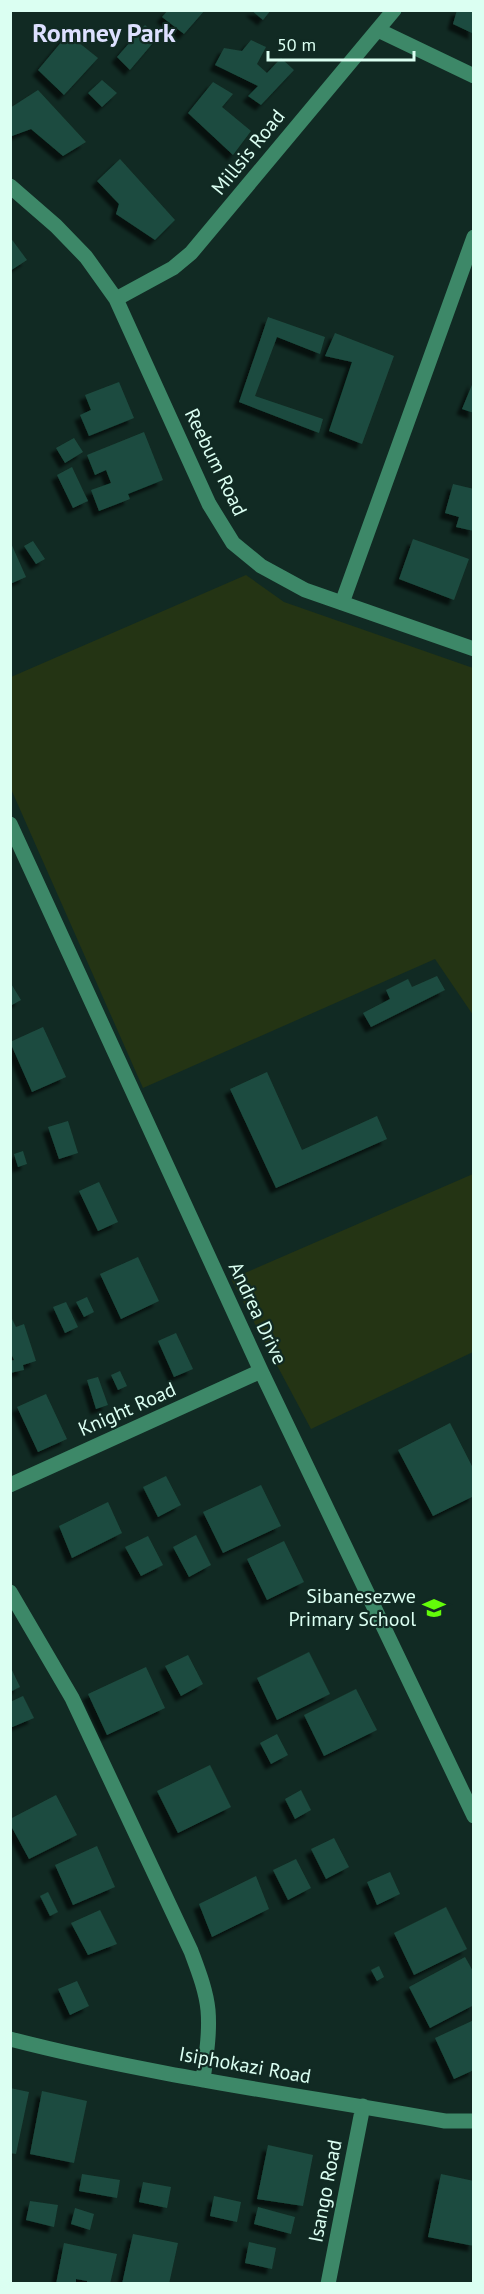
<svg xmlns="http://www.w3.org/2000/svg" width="484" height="2294" font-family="'PT Sans',sans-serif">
  <defs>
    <filter id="shadow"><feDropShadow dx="-5.5" dy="5.5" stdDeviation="1.5" flood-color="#0009"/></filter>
  </defs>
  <rect width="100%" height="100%" fill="#112a23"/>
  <!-- green -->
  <path fill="#243414" d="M 246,575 L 284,602 L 473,668 L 473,1015 L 435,959 L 143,1088 L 11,789 L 11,677 Z
    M 473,1174 L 473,1352 L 311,1429 L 231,1279 Z"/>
  <!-- building -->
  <path fill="#1d4b3f" filter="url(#shadow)" d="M 168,10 L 205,10 L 184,34 L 162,17 Z
    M 251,10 L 271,10 L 263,20 Z
    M 457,10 L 474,10 L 474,34 L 453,24 Z
    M 145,25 L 158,37 L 130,70 L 117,57 Z
    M 68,34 L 98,58 L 64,95 L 38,70 Z
    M 251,40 L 266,47 L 257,64 L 267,73 L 281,58 L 294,70 L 261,105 L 248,96 L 258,86 L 215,65 L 224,48 L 242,51 Z
    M 102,80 L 117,93 L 102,107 L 88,93 Z
    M 213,82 L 233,94 L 222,107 L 251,131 L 233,155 L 188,113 Z
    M 38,90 L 86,142 L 63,156 L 31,129 L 12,136 L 10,108 Z
    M 120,159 L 175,220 L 155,240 L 116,214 L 119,204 L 97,181 Z
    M 10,237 L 27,260 L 10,271 Z
    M 268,317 L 325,337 L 320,354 L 277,337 L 255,396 L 323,419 L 319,433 L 239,402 Z
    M 335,333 L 394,356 L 362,444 L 329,431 L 352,362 L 325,356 Z
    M 474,380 L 474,413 L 462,409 Z
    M 119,382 L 134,418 L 89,436 L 80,415 L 91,410 L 85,395 Z
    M 144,432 L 163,480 L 128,494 L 130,499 L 99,511 L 91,490 L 111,483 L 106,470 L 95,475 L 87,455 Z
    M 74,438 L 83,452 L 65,463 L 56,448 Z
    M 72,467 L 88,501 L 73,508 L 57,475 Z
    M 453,484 L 474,489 L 474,531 L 456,527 L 459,517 L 445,513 Z
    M 413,539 L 469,559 L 454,600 L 399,579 Z
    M 10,541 L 26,577 L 10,584 Z
    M 33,541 L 45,559 L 36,564 L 24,546 Z
    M 437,976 L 445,990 L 371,1027 L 363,1013 L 390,999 L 386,990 L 408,979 L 412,987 Z
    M 10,982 L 21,1000 L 10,1006 Z
    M 43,1027 L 66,1077 L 32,1092 L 10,1042 Z
    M 267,1072 L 302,1150 L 377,1116 L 387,1139 L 276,1188 L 230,1089 Z
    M 68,1121 L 78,1153 L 59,1159 L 48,1127 Z
    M 23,1151 L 27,1164 L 18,1167 L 14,1154 Z
    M 99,1182 L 118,1222 L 98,1231 L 79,1191 Z
    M 138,1257 L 159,1301 L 121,1319 L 100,1274 Z
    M 87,1297 L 94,1312 L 84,1317 L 76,1302 Z
    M 66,1302 L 78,1327 L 65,1333 L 53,1307 Z
    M 12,1319 L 16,1327 L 24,1324 L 36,1361 L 23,1365 L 24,1370 L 10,1373 L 10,1361 L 14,1360 L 10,1351 Z
    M 176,1333 L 193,1369 L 174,1377 L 158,1341 Z
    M 120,1371 L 127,1386 L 118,1390 L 111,1375 Z
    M 98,1377 L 108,1405 L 96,1409 L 87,1380 Z
    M 46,1394 L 67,1439 L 38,1452 L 17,1407 Z
    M 450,1423 L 474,1470 L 474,1496 L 433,1516 L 398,1450 Z
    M 166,1476 L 181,1505 L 158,1517 L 143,1487 Z
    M 261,1485 L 281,1526 L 223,1553 L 203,1512 Z
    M 108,1502 L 122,1533 L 72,1558 L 59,1526 Z
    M 196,1535 L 211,1565 L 189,1577 L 173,1547 Z
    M 148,1536 L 163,1565 L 141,1576 L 125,1547 Z
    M 284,1541 L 304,1582 L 267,1600 L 247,1559 Z
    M 309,1652 L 330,1694 L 277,1720 L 257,1678 Z
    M 188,1655 L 203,1684 L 181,1696 L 165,1666 Z
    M 10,1666 L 20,1687 L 10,1692 Z
    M 146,1667 L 165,1708 L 107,1735 L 88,1694 Z
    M 356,1689 L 377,1730 L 324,1756 L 304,1715 Z
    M 23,1696 L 34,1718 L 10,1728 L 10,1702 Z
    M 277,1734 L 288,1755 L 271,1764 L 260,1743 Z
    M 210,1765 L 231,1807 L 178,1833 L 157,1791 Z
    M 301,1790 L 311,1810 L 295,1819 L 285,1799 Z
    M 56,1795 L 77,1835 L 29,1859 L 10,1824 L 10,1819 Z
    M 334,1838 L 349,1867 L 326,1879 L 311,1849 Z
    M 97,1846 L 115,1887 L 73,1905 L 55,1865 Z
    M 296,1859 L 311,1888 L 288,1900 L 273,1870 Z
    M 390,1872 L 400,1894 L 377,1905 L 367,1882 Z
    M 256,1876 L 269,1909 L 212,1937 L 199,1904 Z
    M 48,1892 L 58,1912 L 50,1916 L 40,1896 Z
    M 446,1907 L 467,1949 L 414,1975 L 394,1933 Z
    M 100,1910 L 117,1944 L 88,1955 L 71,1923 Z
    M 465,1957 L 474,1973 L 474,2005 L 430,2028 L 409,1987 Z
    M 379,1966 L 384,1977 L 377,1981 L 371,1970 Z
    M 77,1981 L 89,2006 L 70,2015 L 58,1989 Z
    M 474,2020 L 474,2070 L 454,2079 L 435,2038 Z
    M 10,2088 L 29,2092 L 16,2154 L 10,2153 Z
    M 42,2091 L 87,2101 L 74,2163 L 30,2154 Z
    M 268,2145 L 313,2155 L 303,2206 L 257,2199 Z
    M 82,2174 L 120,2180 L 117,2198 L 79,2191 Z
    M 441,2174 L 474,2181 L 474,2246 L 428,2237 Z
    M 143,2182 L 171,2187 L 167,2208 L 139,2202 Z
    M 214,2196 L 241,2202 L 237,2222 L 210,2216 Z
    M 30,2201 L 58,2205 L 54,2227 L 26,2220 Z
    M 258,2207 L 295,2217 L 291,2234 L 254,2224 Z
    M 75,2208 L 94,2214 L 90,2230 L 71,2224 Z
    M 133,2234 L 178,2243 L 169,2284 L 122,2284 Z
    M 249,2242 L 276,2248 L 272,2269 L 245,2263 Z
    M 64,2243 L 117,2254 L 110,2284 L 87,2284 L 87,2281 L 76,2279 L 76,2284 L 56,2284 Z"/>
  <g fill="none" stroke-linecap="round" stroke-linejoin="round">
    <!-- minor -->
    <path stroke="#3d8868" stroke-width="15" d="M 378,30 L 474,76
      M 10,186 L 56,226 L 86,257 L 116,299 L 209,504 L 233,543 L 261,566 L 305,590 L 474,649
      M 116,299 L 173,268 L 191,253 L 394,10
      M 342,603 L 474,237
      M 10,824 L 261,1371 L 474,1816
      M 10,1485 L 261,1371
      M 10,1592 L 72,1698 L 191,1951 C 198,1970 206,1990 208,2010 C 210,2033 206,2057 203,2080
      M 10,2039 C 153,2076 300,2095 445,2121 L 474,2121
      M 328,2284 L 363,2106"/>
  </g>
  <!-- icons -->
  <defs>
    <g id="school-bare" transform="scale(1.8)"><path d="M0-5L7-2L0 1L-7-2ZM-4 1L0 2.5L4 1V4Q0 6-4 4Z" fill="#63fc09" stroke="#112a23" stroke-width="2.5" paint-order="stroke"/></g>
  </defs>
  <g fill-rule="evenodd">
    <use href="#school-bare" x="434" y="1608"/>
  </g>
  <g text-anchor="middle" stroke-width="4.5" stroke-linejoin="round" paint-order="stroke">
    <!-- street labels -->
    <g font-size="20" fill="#dbfff2" stroke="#112a23">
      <text transform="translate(248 152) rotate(-51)" y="7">Millsis Road</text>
      <text transform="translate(216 462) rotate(64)" y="7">Reebum Road</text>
      <text transform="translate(258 1313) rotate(65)" y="7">Andrea Drive</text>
      <text transform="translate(127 1409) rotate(-24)" y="7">Knight Road</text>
      <text transform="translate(245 2065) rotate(10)" y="7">Isiphokazi Road</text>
      <text transform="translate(325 2191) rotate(-79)" y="7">Isango Road</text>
    </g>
    <!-- poi labels -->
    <g font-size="20" fill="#dbfff2" stroke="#112a23" text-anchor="end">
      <text x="416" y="1603">Sibanesezwe<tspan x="416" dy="23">Primary School</tspan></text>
    </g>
    <!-- district labels -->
    <g font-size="26" font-weight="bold" fill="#dde0ff" stroke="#112a23">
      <text x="104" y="42">Romney Park</text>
    </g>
  </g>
  <!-- border -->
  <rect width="484" height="2294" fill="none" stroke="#dbfff2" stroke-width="24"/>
  <!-- scale -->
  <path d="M268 51v9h146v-9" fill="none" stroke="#dbfff2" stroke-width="3"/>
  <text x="277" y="51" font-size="18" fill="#dbfff2" stroke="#112a23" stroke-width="4.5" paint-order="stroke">50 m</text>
</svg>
